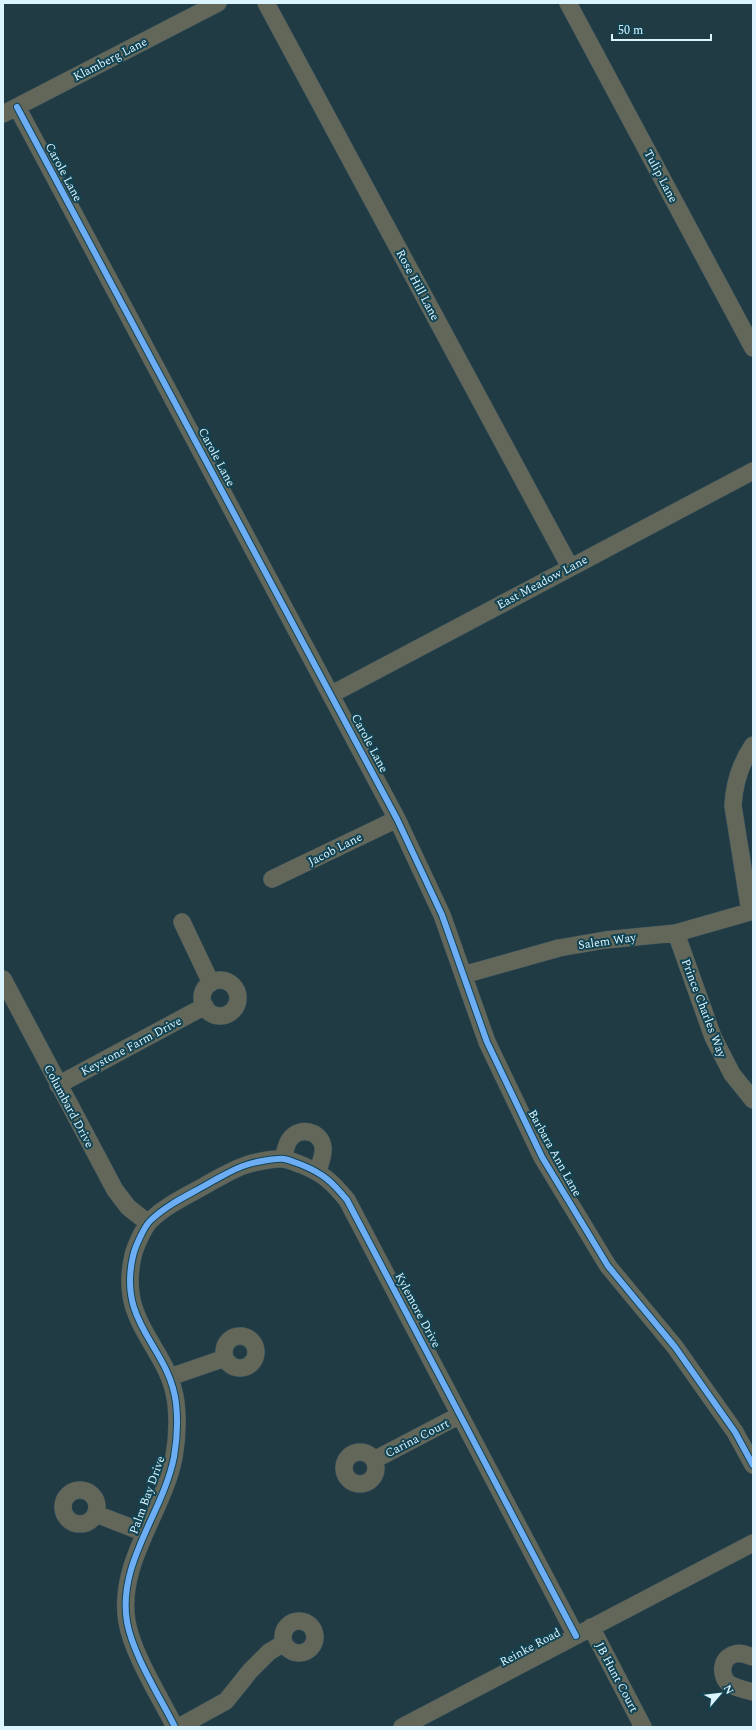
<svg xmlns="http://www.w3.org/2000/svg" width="756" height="1730" font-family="Spectral,serif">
  <rect width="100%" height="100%" fill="#203b44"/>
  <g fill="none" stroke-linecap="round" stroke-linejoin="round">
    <!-- minor casing -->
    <g stroke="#41575f" stroke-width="18">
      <path id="minor" d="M 266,3 L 570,567
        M 568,3 L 753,348
        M 17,107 L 397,819 L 442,915 L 487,1042 L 542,1157 L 608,1266 L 675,1347 L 735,1432 L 753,1465
        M 3,114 L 218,3
        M 332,694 L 753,471
        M 272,879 L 397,819
        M 750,912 L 733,806 C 734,784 740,764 753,745
        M 182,922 L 211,983
        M 676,933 L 713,1037 L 732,1074 L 753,1100
        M 463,975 L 559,948 L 605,940 L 676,933 L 753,911
        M 3,979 L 115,1190 L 128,1207 L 148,1223
        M202 998a18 18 0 1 1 36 0a18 18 0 1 1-36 0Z
        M 58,1085 L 205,1006
        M 283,1159 C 285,1152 286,1144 290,1139 C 300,1126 321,1131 323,1147 C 324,1155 320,1164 318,1171
        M224 1352a16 16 0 1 1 32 0a16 16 0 1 1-32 0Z
        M 170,1377 L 225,1358
        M344 1468a16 16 0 1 1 32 0a16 16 0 1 1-32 0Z
        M 374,1460 L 460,1415
        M63 1507a17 17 0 1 1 34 0a17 17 0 1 1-34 0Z
        M 96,1514 L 145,1533
        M283 1637a16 16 0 1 1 32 0a16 16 0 1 1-32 0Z
        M 591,1627 L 643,1727
        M 753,1657 C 747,1655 741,1652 735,1654 C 721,1657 719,1675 729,1684 C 736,1688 746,1690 753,1692
        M 175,1727 C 160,1697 133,1655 127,1622 C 117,1563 163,1513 174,1457 C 177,1440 178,1421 176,1403 C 169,1346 117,1325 133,1256 C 135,1247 144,1227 150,1221 C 167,1204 191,1194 211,1182 C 223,1176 233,1169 246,1165 C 254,1162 276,1158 284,1159 C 290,1160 296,1163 302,1165 C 324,1174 332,1182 347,1200 L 576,1636
        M 179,1727 L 226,1701 L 250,1671 L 269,1652 L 284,1643
        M 402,1727 L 753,1543"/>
    </g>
    <!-- minor -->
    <use href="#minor" stroke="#63675a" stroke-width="17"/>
    <!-- cycleway casing -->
    <g stroke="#114353" stroke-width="8">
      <path id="cycleway" d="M 17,107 L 397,819 L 442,915 L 487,1042 L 542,1157 L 608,1266 L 675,1347 L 735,1432 L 753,1465
        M 175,1727 C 160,1697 133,1655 127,1622 C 117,1563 163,1513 174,1457 C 177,1440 178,1421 176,1403 C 169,1346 117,1325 133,1256 C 135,1247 144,1227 150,1221 C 167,1204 191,1194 211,1182 C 223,1176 233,1169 246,1165 C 254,1162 276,1158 284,1159 C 290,1160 296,1163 302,1165 C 324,1174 332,1182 347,1200 L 576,1636"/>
    </g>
    <!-- cycleway -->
    <use href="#cycleway" stroke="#6dadf4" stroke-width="6"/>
  </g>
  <g text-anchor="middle" stroke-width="4" stroke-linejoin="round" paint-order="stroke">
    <!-- street labels -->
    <g font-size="12" fill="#dcf4fe" stroke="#114353">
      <text transform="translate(110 59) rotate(-27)" y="4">Klamberg Lane</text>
      <text transform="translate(64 172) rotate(62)" y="4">Carole Lane</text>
      <text transform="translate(661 176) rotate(62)" y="4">Tulip Lane</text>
      <text transform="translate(418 285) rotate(62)" y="4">Rose Hill Lane</text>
      <text transform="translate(217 457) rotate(62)" y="4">Carole Lane</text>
      <text transform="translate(542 582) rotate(-28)" y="4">East Meadow Lane</text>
      <text transform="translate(370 743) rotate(62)" y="4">Carole Lane</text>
      <text transform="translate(335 849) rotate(-27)" y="4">Jacob Lane</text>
      <text transform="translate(607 941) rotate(-8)" y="4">Salem Way</text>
      <text transform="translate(704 1008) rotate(69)" y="4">Prince Charles Way</text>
      <text transform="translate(131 1046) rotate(-28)" y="4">Keystone Farm Drive</text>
      <text transform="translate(69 1106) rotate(62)" y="4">Columbard Drive</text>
      <text transform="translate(555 1153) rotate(61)" y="4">Barbara Ann Lane</text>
      <text transform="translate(418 1310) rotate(62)" y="4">Kylemore Drive</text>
      <text transform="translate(417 1438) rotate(-27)" y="4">Carina Court</text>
      <text transform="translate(147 1495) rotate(-70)" y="4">Palm Bay Drive</text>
      <text transform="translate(530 1647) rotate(-28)" y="4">Reinke Road</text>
      <text transform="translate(617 1677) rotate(62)" y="4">JB Hunt Court</text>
    </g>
  </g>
  <!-- border -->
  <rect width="756" height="1730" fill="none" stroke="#dcf4fe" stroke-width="8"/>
  <!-- north arrow -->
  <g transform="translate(720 1694) rotate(62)" stroke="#114353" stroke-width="3" paint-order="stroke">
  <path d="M0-3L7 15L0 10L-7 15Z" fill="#dcf4fe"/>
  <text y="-6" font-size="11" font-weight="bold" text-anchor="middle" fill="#dcf4fe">N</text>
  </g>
  <!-- scale -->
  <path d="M612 34v6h99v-6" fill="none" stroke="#dcf4fe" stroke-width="2"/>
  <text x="618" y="34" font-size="12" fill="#dcf4fe" stroke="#114353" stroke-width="3" paint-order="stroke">50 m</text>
</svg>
